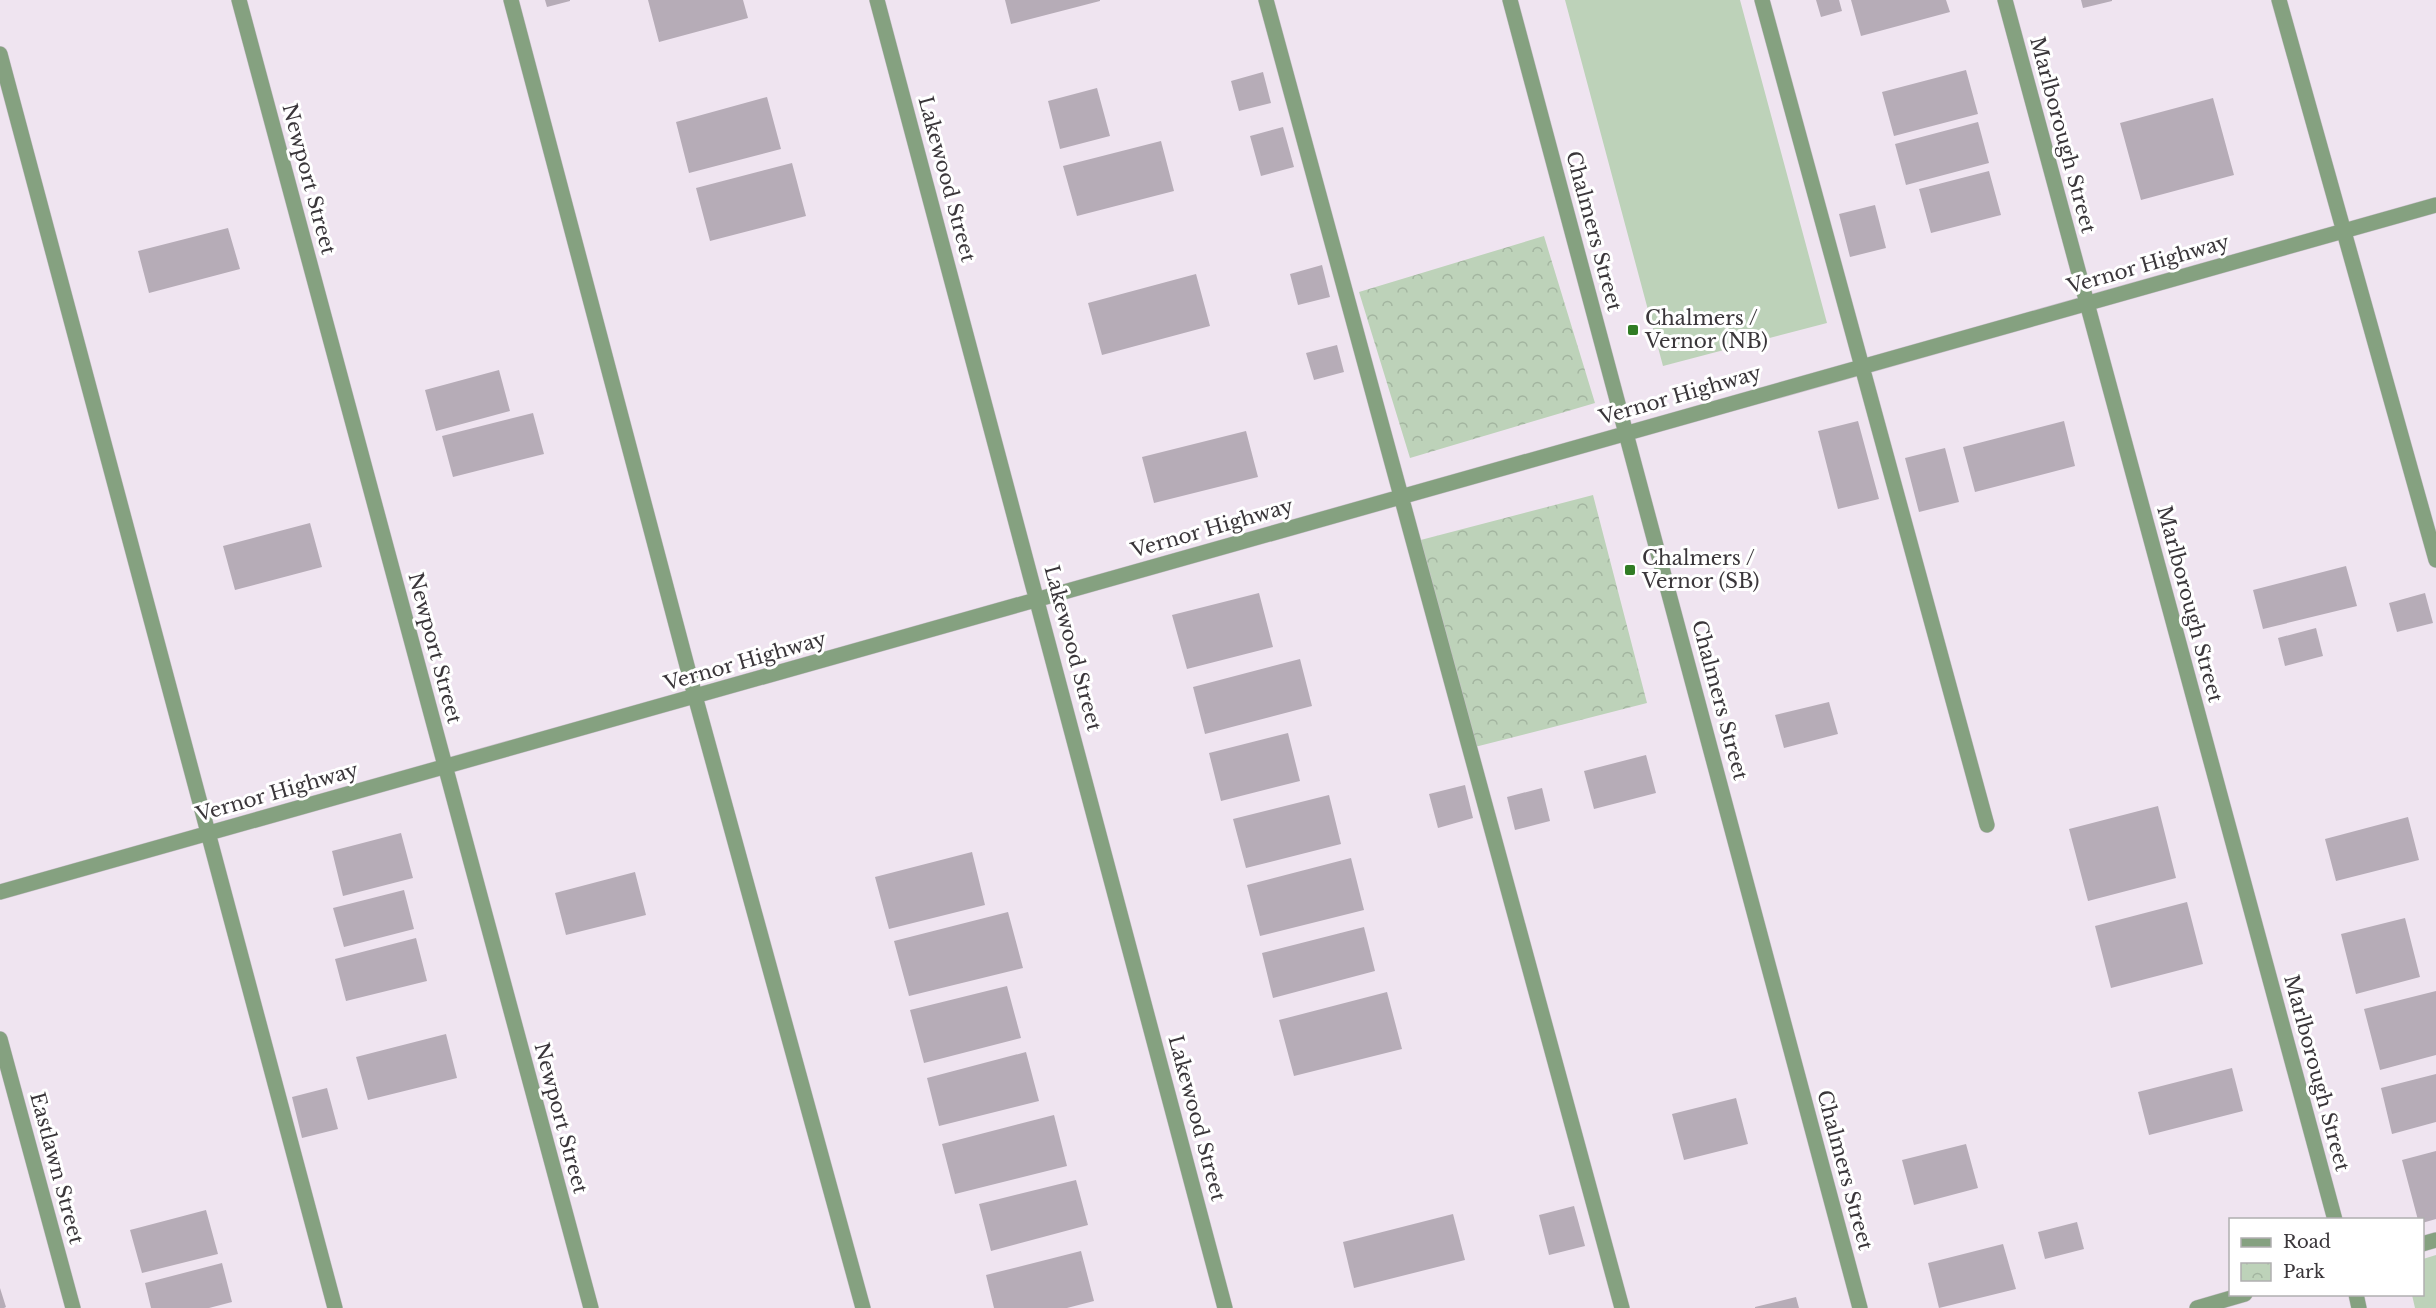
<svg xmlns="http://www.w3.org/2000/svg" width="2436" height="1308" font-family="'Libre Baskerville',serif">
  <defs>
    <pattern id="park-crowns" width="20" height="18" patternUnits="userSpaceOnUse" patternTransform="scale(1.5)"><rect width="20" height="18" fill="#bdd2b9"/><path d="M2 6a3 3 0 1 1 6 0M12 15a3 3 0 1 1 6 0" fill="none" stroke="#a3b5a0"/></pattern>
  </defs>
  <rect width="100%" height="100%" fill="#efe4f0"/>
  <!-- green -->
  <path fill="#bdd2b9" d="M 1565,0 L 1740,0 L 1827,323 L 1663,366 Z
    M 2436,1255 L 2436,1308 L 2415,1308 L 2412,1295 L 2422,1294 L 2423,1259 Z"/>
  <!-- park -->
  <path fill="url(#park-crowns)" d="M 1544,236 L 1595,403 L 1410,458 L 1359,292 Z
    M 1593,495 L 1647,703 L 1467,749 L 1413,542 Z"/>
  <!-- building -->
  <path fill="#b6acb7" d="M 545,0 L 570,0 L 570,1 L 547,7 Z
    M 648,0 L 743,0 L 748,18 L 659,42 Z
    M 1005,0 L 1100,0 L 1100,1 L 1011,24 Z
    M 1816,0 L 1839,0 L 1842,11 L 1821,17 Z
    M 1851,0 L 1946,0 L 1950,12 L 1861,36 Z
    M 2081,0 L 2112,0 L 2112,1 L 2083,8 Z
    M 1966,70 L 1978,114 L 1894,136 L 1882,92 Z
    M 1263,72 L 1271,103 L 1239,111 L 1231,81 Z
    M 1097,88 L 1110,136 L 1060,149 L 1048,101 Z
    M 767,97 L 781,149 L 689,173 L 676,122 Z
    M 2213,98 L 2234,175 L 2141,200 L 2120,123 Z
    M 1978,122 L 1989,163 L 1906,185 L 1895,144 Z
    M 1283,127 L 1294,167 L 1261,176 L 1250,136 Z
    M 1161,141 L 1174,191 L 1077,216 L 1063,166 Z
    M 792,163 L 806,216 L 710,241 L 696,188 Z
    M 1989,171 L 2001,215 L 1931,233 L 1919,189 Z
    M 1875,205 L 1886,248 L 1850,257 L 1839,214 Z
    M 228,228 L 240,269 L 149,293 L 138,251 Z
    M 1322,265 L 1330,297 L 1298,305 L 1290,274 Z
    M 1196,274 L 1210,326 L 1102,355 L 1088,303 Z
    M 1337,345 L 1344,372 L 1314,380 L 1306,353 Z
    M 499,370 L 510,411 L 436,431 L 425,390 Z
    M 533,413 L 544,454 L 453,477 L 442,436 Z
    M 1858,421 L 1879,499 L 1838,509 L 1818,431 Z
    M 2064,421 L 2075,466 L 1975,492 L 1963,447 Z
    M 1246,431 L 1258,477 L 1154,503 L 1142,457 Z
    M 1945,448 L 1959,502 L 1919,512 L 1905,458 Z
    M 310,523 L 322,567 L 235,590 L 223,546 Z
    M 2346,566 L 2357,606 L 2263,629 L 2253,590 Z
    M 1259,593 L 1273,647 L 1187,669 L 1172,615 Z
    M 2425,593 L 2433,623 L 2397,632 L 2389,603 Z
    M 2316,628 L 2323,656 L 2285,666 L 2278,638 Z
    M 1300,659 L 1312,706 L 1205,734 L 1193,687 Z
    M 1829,702 L 1838,734 L 1784,748 L 1775,715 Z
    M 1288,733 L 1300,781 L 1221,801 L 1209,753 Z
    M 1646,755 L 1656,793 L 1594,809 L 1584,771 Z
    M 1465,785 L 1473,818 L 1438,828 L 1429,794 Z
    M 1542,788 L 1550,821 L 1515,830 L 1507,797 Z
    M 1329,795 L 1341,844 L 1246,868 L 1233,819 Z
    M 2158,806 L 2176,878 L 2088,901 L 2069,829 Z
    M 2408,817 L 2419,860 L 2336,881 L 2325,839 Z
    M 401,833 L 413,878 L 343,896 L 332,851 Z
    M 972,852 L 985,905 L 889,929 L 875,877 Z
    M 1351,858 L 1364,910 L 1260,936 L 1247,885 Z
    M 635,872 L 646,915 L 566,935 L 555,893 Z
    M 404,890 L 414,929 L 344,947 L 333,908 Z
    M 2187,902 L 2203,964 L 2111,988 L 2095,926 Z
    M 1008,912 L 1023,968 L 909,996 L 894,941 Z
    M 2405,918 L 2420,977 L 2356,994 L 2341,934 Z
    M 1364,927 L 1375,971 L 1273,998 L 1262,953 Z
    M 416,938 L 427,981 L 346,1001 L 335,959 Z
    M 1007,986 L 1021,1038 L 924,1063 L 910,1010 Z
    M 2436,991 L 2436,1055 L 2380,1070 L 2364,1009 Z
    M 1387,992 L 1402,1049 L 1294,1076 L 1279,1020 Z
    M 446,1034 L 457,1078 L 368,1100 L 356,1057 Z
    M 1026,1052 L 1039,1101 L 939,1126 L 927,1078 Z
    M 2232,1068 L 2243,1111 L 2149,1135 L 2138,1092 Z
    M 2436,1074 L 2436,1122 L 2392,1134 L 2381,1088 Z
    M 327,1088 L 338,1129 L 302,1138 L 292,1097 Z
    M 1736,1098 L 1748,1144 L 1684,1160 L 1672,1114 Z
    M 1054,1115 L 1067,1166 L 955,1194 L 942,1144 Z
    M 1966,1144 L 1978,1188 L 1914,1205 L 1902,1160 Z
    M 2436,1151 L 2436,1219 L 2422,1223 L 2422,1220 L 2418,1220 L 2402,1160 Z
    M 1076,1180 L 1088,1225 L 991,1251 L 979,1204 Z
    M 1574,1206 L 1585,1246 L 1549,1255 L 1539,1215 Z
    M 206,1210 L 218,1254 L 142,1273 L 130,1230 Z
    M 1453,1214 L 1465,1260 L 1354,1288 L 1343,1242 Z
    M 2077,1222 L 2084,1249 L 2045,1259 L 2038,1232 Z
    M 2003,1244 L 2016,1289 L 1939,1308 L 1928,1263 Z
    M 1081,1251 L 1094,1301 L 1067,1308 L 994,1308 L 986,1275 Z
    M 222,1263 L 232,1302 L 209,1308 L 151,1308 L 145,1283 Z
    M 0,1288 L 6,1307 L 4,1308 L 0,1308 Z
    M 1796,1297 L 1799,1308 L 1755,1308 L 1755,1307 Z"/>
  <g fill="none" stroke-linecap="round" stroke-linejoin="round">
    <!-- minor casing -->
    <g stroke="#cbc1cc" stroke-width="16">
      <path id="minor" d="M 239,0 L 591,1308
        M 511,0 L 695,696 L 863,1308
        M 877,0 L 1225,1308
        M 1266,0 L 1622,1308
        M 1510,0 L 1860,1308
        M 1762,0 L 1987,825
        M 2005,0 L 2335,1220
        M 2279,0 L 2436,560
        M 0,54 L 335,1308
        M 0,892 L 2436,205
        M 0,1039 L 73,1308
        M 2422,1244 L 2436,1240
        M 2356,1294 L 2359,1308
        M 2197,1308 L 2245,1294"/>
    </g>
    <!-- minor -->
    <use href="#minor" stroke="#85a180" stroke-width="15"/>
  </g>
  <!-- markers -->
  <g fill="#307c24" stroke="#fff" stroke-width="2">
    <rect x="1627" y="324" width="12" height="12" rx="3"/>
    <rect x="1624" y="564" width="12" height="12" rx="3"/>
  </g>
  <g text-anchor="middle" stroke-width="6" stroke-linejoin="round" paint-order="stroke">
    <!-- street labels -->
    <g font-size="20" fill="#3a363a" stroke="#fff">
      <text transform="translate(2063 135) rotate(75)" y="7">Marlborough Street</text>
      <text transform="translate(309 179) rotate(75)" y="7">Newport Street</text>
      <text transform="translate(947 179) rotate(75)" y="7">Lakewood Street</text>
      <text transform="translate(1594 231) rotate(75)" y="7">Chalmers Street</text>
      <text transform="translate(2148 264) rotate(-16)" y="7">Vernor Highway</text>
      <text transform="translate(1680 395) rotate(-16)" y="7">Vernor Highway</text>
      <text transform="translate(1212 528) rotate(-16)" y="7">Vernor Highway</text>
      <text transform="translate(2190 604) rotate(75)" y="7">Marlborough Street</text>
      <text transform="translate(435 648) rotate(75)" y="7">Newport Street</text>
      <text transform="translate(1073 648) rotate(75)" y="7">Lakewood Street</text>
      <text transform="translate(745 661) rotate(-16)" y="7">Vernor Highway</text>
      <text transform="translate(1720 700) rotate(75)" y="7">Chalmers Street</text>
      <text transform="translate(277 792) rotate(-16)" y="7">Vernor Highway</text>
      <text transform="translate(2317 1073) rotate(75)" y="7">Marlborough Street</text>
      <text transform="translate(561 1118) rotate(75)" y="7">Newport Street</text>
      <text transform="translate(1197 1118) rotate(75)" y="7">Lakewood Street</text>
      <text transform="translate(57 1168) rotate(75)" y="7">Eastlawn Street</text>
      <text transform="translate(1845 1170) rotate(75)" y="7">Chalmers Street</text>
    </g>
    <!-- poi labels -->
    <g font-size="20" fill="#3a363a" stroke="#fff" text-anchor="start">
      <text x="1645" y="325">Chalmers /<tspan x="1645" dy="23">Vernor (NB)</tspan></text>
      <text x="1642" y="565">Chalmers /<tspan x="1642" dy="23">Vernor (SB)</tspan></text>
    </g>
  </g>
  <!-- legend -->
  <rect x="2229" y="1218" width="195" height="78" fill="#ffffff" stroke="#b0afb0" stroke-width="1.5"/>
  <rect x="2241" y="1238" width="30" height="9" fill="#85a180" stroke="#b0afb0" stroke-width="1.5"/>
  <text x="2283" y="1248" font-size="18" fill="#3a363a">Road</text>
  <rect x="2241" y="1263" width="30" height="18" fill="url(#park-crowns)" stroke="#b0afb0" stroke-width="1.5"/>
  <text x="2283" y="1278" font-size="18" fill="#3a363a">Park</text>
</svg>
